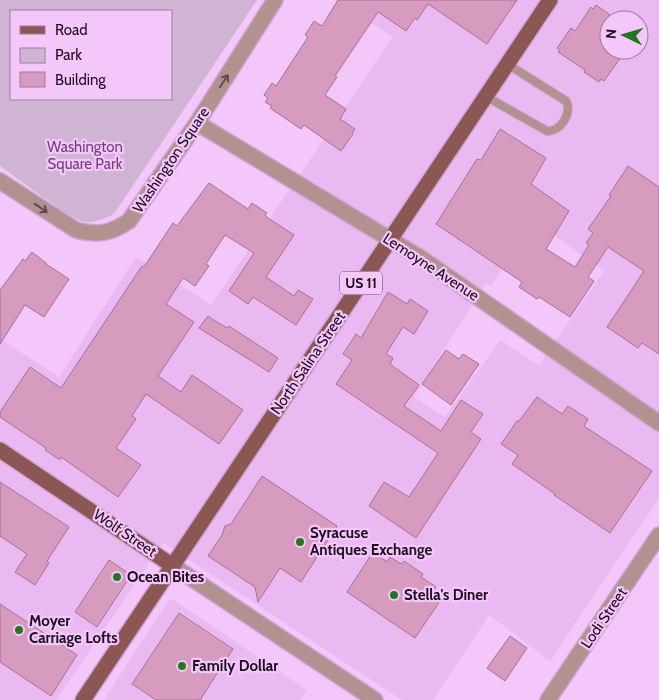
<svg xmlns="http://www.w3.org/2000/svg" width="659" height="700" font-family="Cabin,sans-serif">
  <rect width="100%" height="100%" fill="#f4c7fb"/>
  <!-- built -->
  <path fill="#eab9f2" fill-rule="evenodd" d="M 335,0 L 659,0 L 659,498 L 550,661 L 489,615 L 433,700 L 402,700 L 163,543 L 56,700 L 0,700 L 0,339 L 59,377 L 136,257 L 211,305 L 393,37 ZM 609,20 L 639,20 L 639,50 L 609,50 ZM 533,220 L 604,271 L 539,365 L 500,340 L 445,417 L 414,397 L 486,283 L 491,286 Z
    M 170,598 L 307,690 L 300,700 L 104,700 Z"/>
  <!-- green -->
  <path fill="#cfb5d3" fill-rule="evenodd" d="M 0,0 L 257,0 L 114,214 C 105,218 95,223 85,222 C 71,220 15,176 0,166 ZM 11,11 L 171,11 L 171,99 L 11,99 Z"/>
  <!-- building -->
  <path fill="#d69bbf" stroke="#a87193" d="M 338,0 L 517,0 L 487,44 L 428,4 L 417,20 L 415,18 L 406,31 L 378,12 L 335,76 L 337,77 L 325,95 L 346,109 L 340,119 L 355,129 L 352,133 L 353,134 L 341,151 L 304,125 L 301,129 L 270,108 L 272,106 L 265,102 L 268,98 L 264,95 L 272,83 L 276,86 L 308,37 L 305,35 L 314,21 L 322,26 Z
    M 596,5 L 609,14 L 609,50 L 626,50 L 604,81 L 601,79 L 599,82 L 584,72 L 585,70 L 558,52 L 560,50 L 557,48 L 571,28 L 575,31 L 591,7 L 593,9 Z
    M 500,129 L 546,158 L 531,184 L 569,211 L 546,249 L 575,267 L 589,245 L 586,243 L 593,233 L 588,229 L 611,196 L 609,195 L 628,166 L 659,187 L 659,354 L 642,343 L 638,348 L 607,327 L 644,271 L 608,247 L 588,277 L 594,281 L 570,317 L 539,297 L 537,299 L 519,287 L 522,282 L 436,224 L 477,159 L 481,160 Z
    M 209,183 L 248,209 L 252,203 L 267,213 L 265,215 L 268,218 L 294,235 L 266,277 L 294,296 L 298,290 L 313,299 L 296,325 L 253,297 L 248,304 L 229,291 L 254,253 L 225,235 L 206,264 L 209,266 L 195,286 L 183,278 L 166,304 L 194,322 L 158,376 L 181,392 L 192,375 L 243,410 L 219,444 L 146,394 L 132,416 L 136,419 L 116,448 L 141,465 L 118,497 L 61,457 L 60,460 L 45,450 L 46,448 L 0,417 L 0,412 L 30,367 L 61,388 L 142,266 L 144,267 L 173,223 L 177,226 Z
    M 32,252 L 46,263 L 46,264 L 69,279 L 44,317 L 25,305 L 0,344 L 0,290 L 23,259 L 25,261 Z
    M 388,292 L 407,304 L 410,299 L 428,311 L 414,334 L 403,327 L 386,354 L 393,358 L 390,364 L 419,385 L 404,406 L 441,431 L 461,400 L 483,414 L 471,432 L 481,439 L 416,538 L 369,506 L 384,482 L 409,497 L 438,453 L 336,384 L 352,360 L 343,354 L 356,334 L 361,338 Z
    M 208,316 L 220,324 L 228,328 L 229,326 L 278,358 L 269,372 L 199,328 Z
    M 446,350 L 459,359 L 463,354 L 479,364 L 451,405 L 422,384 Z
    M 537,397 L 562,414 L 568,406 L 588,419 L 584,426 L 652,471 L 610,533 L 554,495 L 555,494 L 512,464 L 518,455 L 501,444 L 517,421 L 519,421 Z
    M 262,476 L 337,526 L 301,582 L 280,568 L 258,602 L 255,587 L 208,556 L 222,535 L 225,526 L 231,524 Z
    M 0,482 L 69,527 L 47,561 L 49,563 L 35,585 L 15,572 L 27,554 L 0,536 Z
    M 373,552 L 387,562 L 390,557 L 401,564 L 404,561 L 423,574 L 421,577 L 436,587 L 432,592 L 442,598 L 415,638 L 347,592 Z
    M 109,560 L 131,575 L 97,627 L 75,612 Z
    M 0,604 L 77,655 L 51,696 L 0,662 Z
    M 179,613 L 233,649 L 200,700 L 156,700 L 132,684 Z
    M 510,636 L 527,648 L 505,681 L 487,668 Z"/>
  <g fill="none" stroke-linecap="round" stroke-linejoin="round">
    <!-- service casing -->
    <g stroke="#cda6d3" stroke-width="10">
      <path id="service" d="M 485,96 L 547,131 C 560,132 573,113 566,101 L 507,64"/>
    </g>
    <!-- minor casing -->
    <g stroke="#cda6d3" stroke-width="18">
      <path id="minor" d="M 197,123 L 421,258 L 659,423
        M 0,181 L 76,230 C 99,236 111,233 129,221 L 197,123 L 275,0
        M 173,566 L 375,700
        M 548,700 L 659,535"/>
    </g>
    <!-- primary casing -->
    <g stroke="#cda6d3" stroke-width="18">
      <path id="primary" d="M 0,450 L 173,566
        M 83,700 L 550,0"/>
    </g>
    <!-- service -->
    <use href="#service" stroke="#b19290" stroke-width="8"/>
    <!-- minor -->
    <use href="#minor" stroke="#b19290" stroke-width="15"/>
    <!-- primary -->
    <use href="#primary" stroke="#8b5654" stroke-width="15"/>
  </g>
  <!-- one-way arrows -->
  <defs><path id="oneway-shaft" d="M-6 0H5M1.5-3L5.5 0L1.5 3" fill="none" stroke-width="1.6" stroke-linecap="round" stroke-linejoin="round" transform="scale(1.25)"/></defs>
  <g stroke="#604952">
    <use href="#oneway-shaft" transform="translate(224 81) rotate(-57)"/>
    <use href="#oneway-shaft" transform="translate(41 208) rotate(34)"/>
  </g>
  <!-- markers -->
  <g fill="#25751e" stroke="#f4c7fb" stroke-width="2">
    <circle cx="300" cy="542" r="5"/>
    <circle cx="117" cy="577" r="5"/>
    <circle cx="394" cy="595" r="5"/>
    <circle cx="19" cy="630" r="5"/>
    <circle cx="182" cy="666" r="5"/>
  </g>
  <g text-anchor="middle" stroke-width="4.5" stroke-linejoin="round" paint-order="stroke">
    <!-- shield labels -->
    <rect fill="#f4c7fb" stroke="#5e4561" stroke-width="1" x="340" y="271.5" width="42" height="23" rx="4"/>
    <g font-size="14" font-weight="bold" fill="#1d0d1f">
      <text x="361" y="288">US 11</text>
    </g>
    <!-- park labels -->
    <g font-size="15" fill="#723e7b" stroke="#f4c7fb">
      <text x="85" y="152">Washington<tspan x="85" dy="17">Square Park</tspan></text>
    </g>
    <!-- street labels -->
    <g font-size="15" fill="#1d0d1f" stroke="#f4c7fb">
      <text transform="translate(171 160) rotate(-56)" y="5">Washington Square</text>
      <text transform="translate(431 267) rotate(33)" y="5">Lemoyne Avenue</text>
      <text transform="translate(308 363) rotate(-56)" y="5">North Salina Street</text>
      <text transform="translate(125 533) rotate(34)" y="5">Wolf Street</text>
      <text transform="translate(604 618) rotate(-56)" y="5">Lodi Street</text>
    </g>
    <!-- poi labels -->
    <g font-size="15" font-weight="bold" fill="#1d0d1f" stroke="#f4c7fb" text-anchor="start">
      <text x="310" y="538">Syracuse<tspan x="310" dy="17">Antiques Exchange</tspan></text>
      <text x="127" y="582">Ocean Bites</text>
      <text x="404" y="600">Stella's Diner</text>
      <text x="29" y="626">Moyer<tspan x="29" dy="17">Carriage Lofts</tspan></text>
      <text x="192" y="671">Family Dollar</text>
    </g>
  </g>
  <!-- legend -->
  <rect x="10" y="10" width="162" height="90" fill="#f4c7fb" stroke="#9e7da3"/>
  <rect x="20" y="26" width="25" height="8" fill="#8b5654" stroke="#9e7da3"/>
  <text x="55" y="35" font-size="15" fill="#1d0d1f">Road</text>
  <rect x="20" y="48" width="25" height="15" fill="#cfb5d3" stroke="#9e7da3"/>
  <text x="55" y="60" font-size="15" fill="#1d0d1f">Park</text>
  <rect x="20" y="72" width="25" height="15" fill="#d69bbf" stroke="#9e7da3"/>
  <text x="55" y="85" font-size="15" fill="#1d0d1f">Building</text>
  <!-- north arrow -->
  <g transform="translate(624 35) rotate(275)"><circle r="24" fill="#f4c7fb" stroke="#9e7da3"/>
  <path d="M0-4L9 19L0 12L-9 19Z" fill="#25751e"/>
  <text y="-8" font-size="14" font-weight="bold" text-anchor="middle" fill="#1d0d1f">N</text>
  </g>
</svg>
